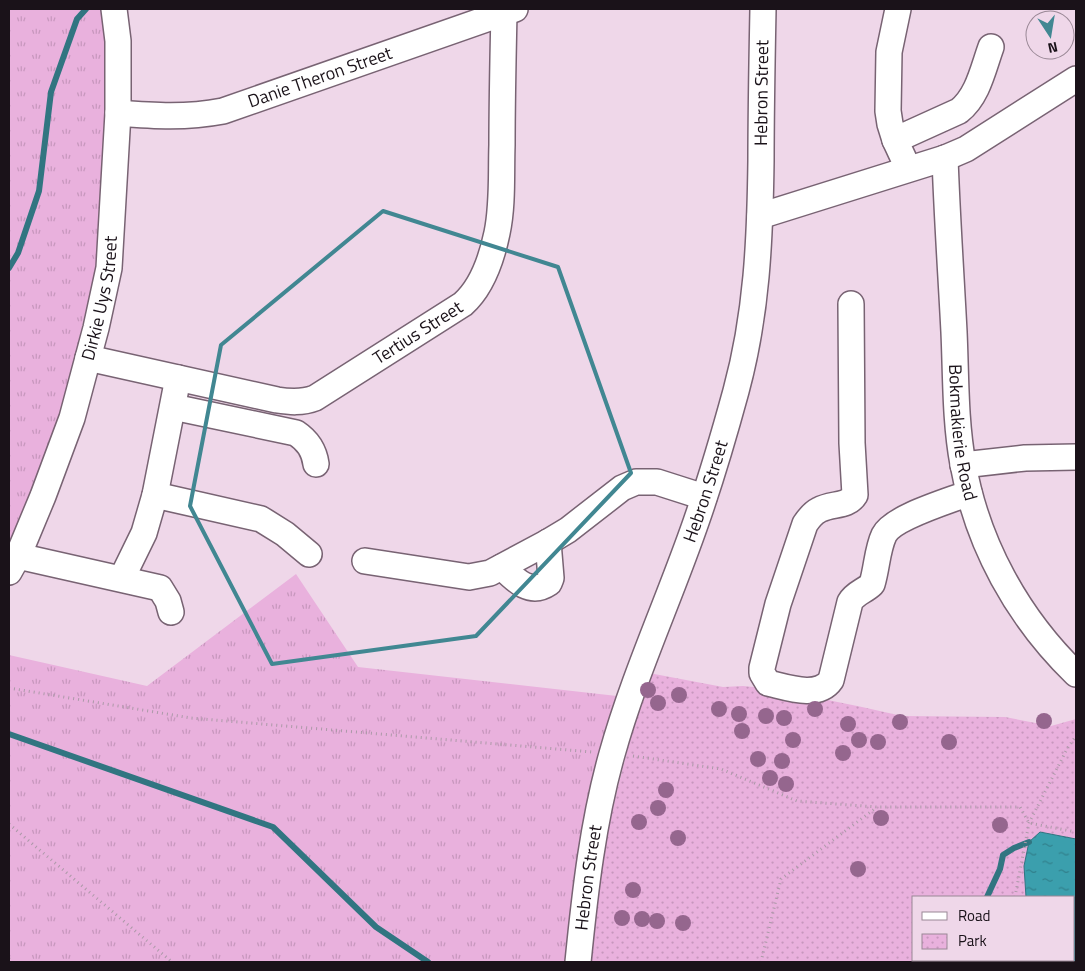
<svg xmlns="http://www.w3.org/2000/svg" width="1085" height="971" font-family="'Titillium Web',sans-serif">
  <defs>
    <pattern id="grass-tufts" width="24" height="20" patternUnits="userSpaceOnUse" patternTransform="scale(1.25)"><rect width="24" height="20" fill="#e9b1dd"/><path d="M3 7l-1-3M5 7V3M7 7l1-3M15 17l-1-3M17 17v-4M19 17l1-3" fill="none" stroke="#c797bd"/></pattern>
    <pattern id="park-dots" width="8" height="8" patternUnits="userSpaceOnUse" patternTransform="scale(1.25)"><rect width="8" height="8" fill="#e9b1dd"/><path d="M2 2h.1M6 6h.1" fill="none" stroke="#c797bd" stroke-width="1.8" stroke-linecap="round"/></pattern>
    <pattern id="water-ripples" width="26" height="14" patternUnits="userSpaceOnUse" patternTransform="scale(1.25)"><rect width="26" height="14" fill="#3b9fad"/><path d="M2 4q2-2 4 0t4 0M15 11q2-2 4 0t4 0" fill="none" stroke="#31808c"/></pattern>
  </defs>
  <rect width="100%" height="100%" fill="#efd7e9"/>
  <!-- grass -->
  <path fill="url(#grass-tufts)" d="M 9,9 L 101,9 L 106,32 L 106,68 L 100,235 L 98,259 L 62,410 L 54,435 L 9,544 Z
    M 296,574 L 358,667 L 617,696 L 604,741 L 574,887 L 566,962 L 9,962 L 9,655 L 147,686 Z"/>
  <!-- park -->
  <path fill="url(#park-dots)" fill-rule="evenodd" d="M 649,673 L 723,687 L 743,686 L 774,689 L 862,707 L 902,716 L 1005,717 L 1051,726 L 1076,719 L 1076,962 L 591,962 C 595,864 622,767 649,673 ZM 914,897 L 1074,897 L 1074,960 L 914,960 Z"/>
  <!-- water -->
  <path fill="url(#water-ripples)" stroke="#317581" d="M 1040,832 L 1076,839 L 1076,962 L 1020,962 L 1020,960 L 1074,960 L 1074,897 L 1026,897 L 1024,866 L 1029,842 Z"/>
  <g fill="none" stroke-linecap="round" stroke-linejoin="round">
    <!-- stream -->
    <path stroke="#317581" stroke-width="6" d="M 9,268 L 18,253 L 39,191 L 51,92 L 77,19 L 86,9
      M 9,734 L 273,827 L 376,927 L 428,962
      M 987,897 L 1000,869 L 1003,855 L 1014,848 L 1029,842
      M 955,962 L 956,960"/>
    <!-- minor casing -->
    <g stroke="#786373" stroke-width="28">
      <g id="minor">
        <path d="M 898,9 L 889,52 L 888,111 L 890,124 L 895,140 L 908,168"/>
        <path id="s1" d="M 118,113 C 155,116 186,118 223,111 L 515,9"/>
        <path d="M 895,140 L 959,111 C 978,96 983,69 991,47"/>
        <path id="s2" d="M 945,158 C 947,216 951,274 954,332 C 956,376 955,421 963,464 C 977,544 1018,618 1076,674"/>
        <path d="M 760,216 L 945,158 L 966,149 L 1076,79"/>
        <path d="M 851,304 L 852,443 L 855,495 C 848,507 831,503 819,510 C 813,513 809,518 805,524 L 778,604 L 762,668 L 762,673 L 768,683 C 786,687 818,699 831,680 L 850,602 C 855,593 865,591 872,584 C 877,568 877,550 884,535 C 893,517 949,501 969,493"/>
        <path id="s3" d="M 88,358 L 277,400 C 290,402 302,403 315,398 L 463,304 C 482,287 492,257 497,233 C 503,205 501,174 502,145 C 502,101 503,57 504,12"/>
        <path d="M 173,407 L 296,433 C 308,441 314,450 316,464"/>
        <path d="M 963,465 L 1025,458 L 1076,457"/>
        <path d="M 155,495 L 261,519 L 285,534 L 309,554"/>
        <path d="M 18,556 L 160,588 L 168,601 L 171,612"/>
        <path d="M 365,561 L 469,577 L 490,573 L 548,542 L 568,530 L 622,488 L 636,482 L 657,482 L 704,497"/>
        <path d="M 502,567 C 515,580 530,596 549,583 L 551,578 L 548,542"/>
        <path id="s4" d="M 9,572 L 18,556 L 43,496 L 72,418 L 96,328 L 109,268 L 118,113 L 118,41 L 114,9"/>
        <path d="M 122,578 L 144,533 L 155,495 L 178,378"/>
        <path id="s5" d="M 578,962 C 585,892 593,821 612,754 C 634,675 669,600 696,522 C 711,479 724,435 736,391 C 757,314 760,239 761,161 C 761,110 762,60 763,9"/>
      </g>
    </g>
    <!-- path -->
    <path stroke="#ac99a8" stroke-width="3" stroke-dasharray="1 4" stroke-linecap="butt" d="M 9,688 L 191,718 L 592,752
      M 633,756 L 721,769 L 797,801 L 877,807 L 1020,807 L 1029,823 L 1076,832
      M 9,824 L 172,962
      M 1015,897 L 1029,823 L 1067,749 L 1076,736
      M 9,958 L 10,962
      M 761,962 L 781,879 L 876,808
      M 1003,962 L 1004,960"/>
    <!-- minor -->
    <use href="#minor" stroke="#fff" stroke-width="25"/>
  </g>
  <!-- trees -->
  <g fill="#95668e">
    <circle cx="648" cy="690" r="8"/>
    <circle cx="679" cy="695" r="8"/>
    <circle cx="658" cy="703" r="8"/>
    <circle cx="719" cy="709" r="8"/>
    <circle cx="815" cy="709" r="8"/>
    <circle cx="739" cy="714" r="8"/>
    <circle cx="766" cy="716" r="8"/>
    <circle cx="784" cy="718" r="8"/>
    <circle cx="1044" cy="721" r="8"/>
    <circle cx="900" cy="722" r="8"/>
    <circle cx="848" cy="724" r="8"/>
    <circle cx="742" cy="731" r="8"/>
    <circle cx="793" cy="740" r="8"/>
    <circle cx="859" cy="740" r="8"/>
    <circle cx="878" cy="742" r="8"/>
    <circle cx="949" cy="742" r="8"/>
    <circle cx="843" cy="753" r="8"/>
    <circle cx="758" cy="759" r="8"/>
    <circle cx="782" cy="761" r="8"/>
    <circle cx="770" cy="778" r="8"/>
    <circle cx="786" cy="784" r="8"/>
    <circle cx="666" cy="790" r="8"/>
    <circle cx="658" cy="808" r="8"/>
    <circle cx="881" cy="818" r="8"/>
    <circle cx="639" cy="822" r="8"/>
    <circle cx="1000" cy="825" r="8"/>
    <circle cx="678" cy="838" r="8"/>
    <circle cx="858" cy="869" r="8"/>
    <circle cx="633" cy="890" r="8"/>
    <circle cx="622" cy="918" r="8"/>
    <circle cx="642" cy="919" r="8"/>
    <circle cx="657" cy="921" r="8"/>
    <circle cx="683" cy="923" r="8"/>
  </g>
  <!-- marked area -->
  <path fill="none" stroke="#418792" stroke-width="4" stroke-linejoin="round" d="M 383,211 L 558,267 L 631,473 L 476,636 L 272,664 L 190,506 L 221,345 Z"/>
  <g text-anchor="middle" stroke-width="4" stroke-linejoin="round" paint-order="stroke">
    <!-- street labels -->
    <g font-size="18" fill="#1a1219" stroke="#efd7e9">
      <text dy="6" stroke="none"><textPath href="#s1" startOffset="208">Danie Theron Street</textPath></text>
      <text dy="6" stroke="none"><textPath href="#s5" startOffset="895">Hebron Street</textPath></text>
      <text dy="6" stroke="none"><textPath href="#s4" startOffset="290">Dirkie Uys Street</textPath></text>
      <text dy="6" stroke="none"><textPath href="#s3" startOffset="354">Tertius Street</textPath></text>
      <text dy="6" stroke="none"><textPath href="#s2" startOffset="275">Bokmakierie Road</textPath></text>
      <text dy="6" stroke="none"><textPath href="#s5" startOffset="490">Hebron Street</textPath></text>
      <text dy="6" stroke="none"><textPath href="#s5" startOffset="85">Hebron Street</textPath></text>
    </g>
  </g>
  <!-- border -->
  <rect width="1085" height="971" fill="none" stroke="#1a1219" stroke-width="20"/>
  <!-- legend -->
  <rect x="912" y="896" width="162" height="65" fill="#efd7e9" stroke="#9a8896"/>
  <rect x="922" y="912" width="25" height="8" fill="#ffffff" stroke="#9a8896"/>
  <text x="958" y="921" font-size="15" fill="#1a1219">Road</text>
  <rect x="922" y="934" width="25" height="15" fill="url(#park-dots)" stroke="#9a8896"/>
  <text x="958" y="946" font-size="15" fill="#1a1219">Park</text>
  <!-- north arrow -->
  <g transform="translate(1050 35) rotate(168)"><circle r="24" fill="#efd7e9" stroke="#9a8896"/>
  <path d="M0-4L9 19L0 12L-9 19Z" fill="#418792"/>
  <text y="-8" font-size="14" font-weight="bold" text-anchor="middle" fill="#1a1219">N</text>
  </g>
</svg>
